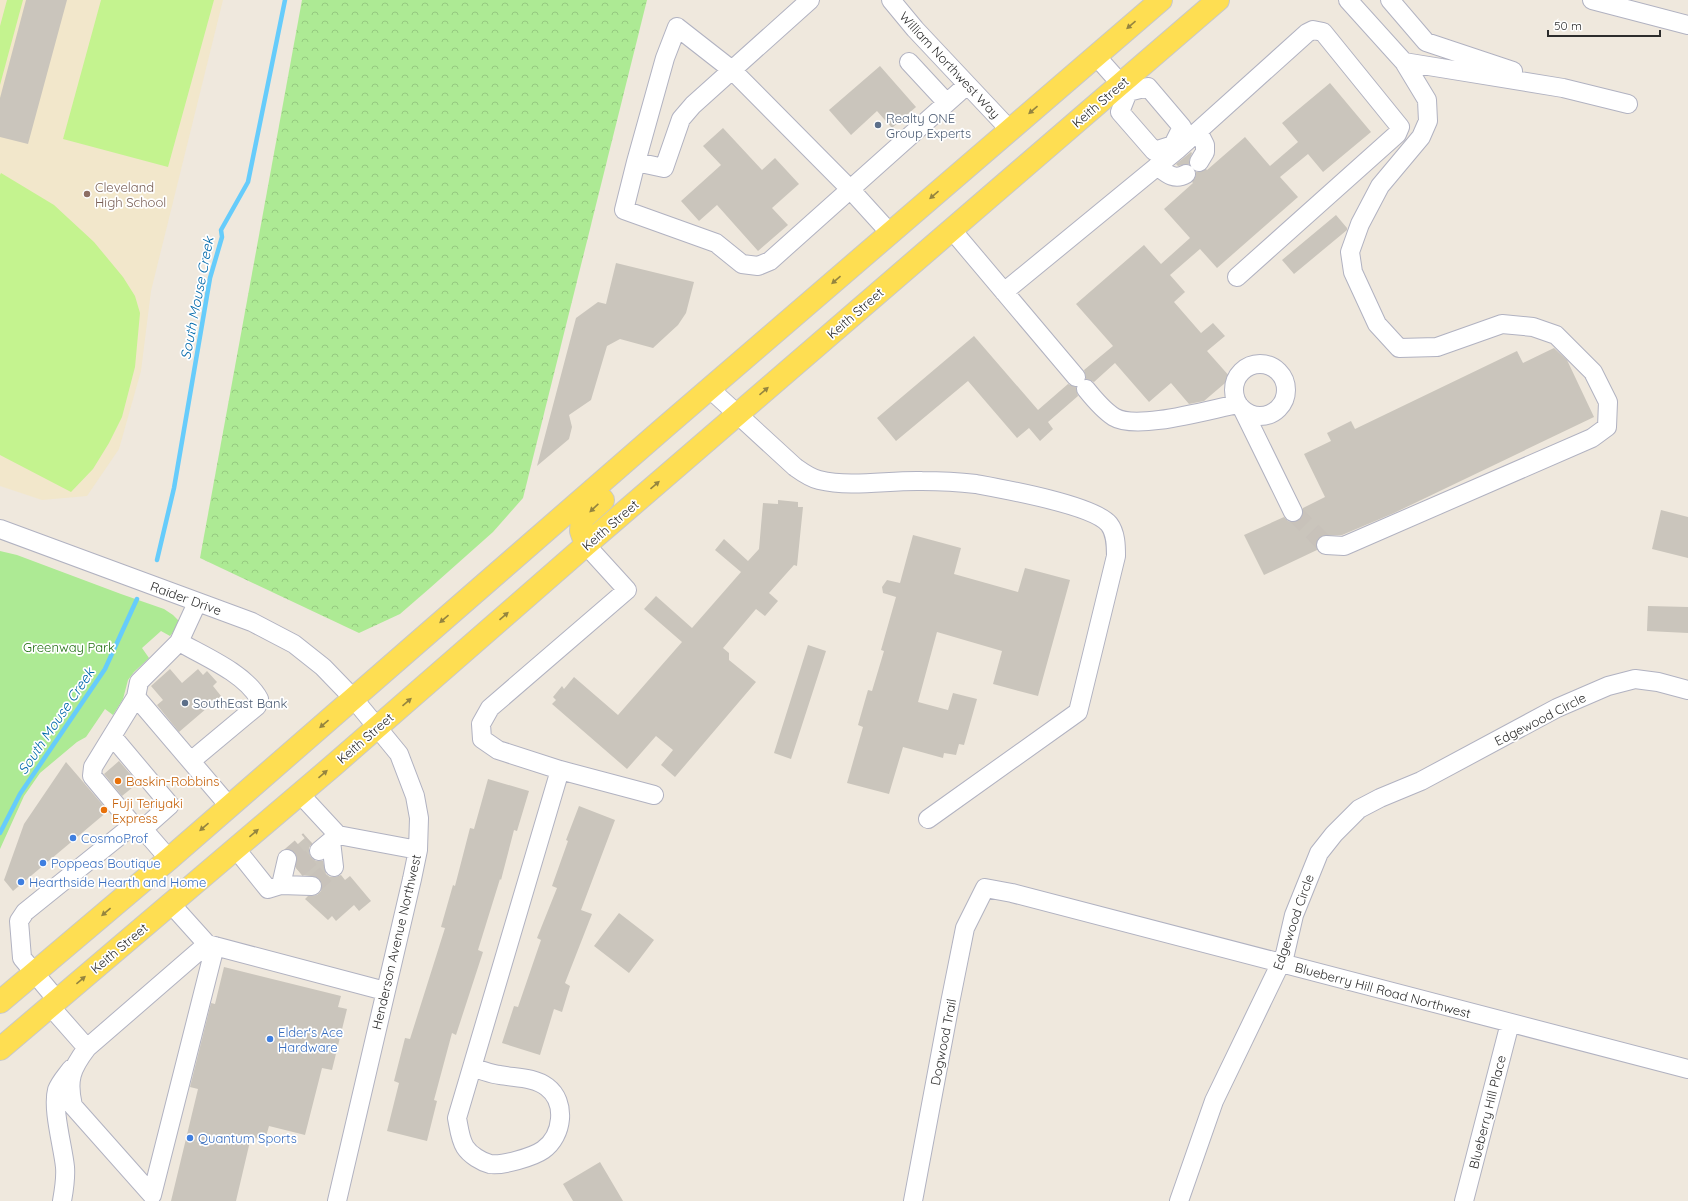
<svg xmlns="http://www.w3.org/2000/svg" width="1688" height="1201" font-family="Quicksand,sans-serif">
  <defs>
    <pattern id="forest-crowns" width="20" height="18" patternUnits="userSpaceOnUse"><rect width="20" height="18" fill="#adea94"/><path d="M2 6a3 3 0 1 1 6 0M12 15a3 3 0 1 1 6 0" fill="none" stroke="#95c980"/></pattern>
  </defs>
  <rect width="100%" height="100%" fill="#efe8dd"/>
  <!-- education -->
  <path fill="#f2e7cb" d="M 0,0 L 223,0 L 151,291 L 141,371 L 119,449 L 87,496 L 42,500 L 0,486 Z"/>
  <!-- forest -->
  <path fill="url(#forest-crowns)" d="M 302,0 L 647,0 L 523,498 L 493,532 L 430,588 L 400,614 L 359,633 L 200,558 Z"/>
  <!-- park -->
  <path fill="#adea94" d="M 0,551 L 17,555 L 121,594 L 164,609 L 173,615 L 178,620 L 178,626 L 170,636 L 161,631 L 142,648 L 149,658 L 148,659 L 134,672 L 128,680 L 123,699 L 113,715 L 105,709 L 86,737 L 77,742 L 40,773 L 24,796 L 0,849 Z"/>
  <!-- pitch -->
  <path fill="#c4f38f" d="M 7,0 L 23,0 L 0,85 L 0,26 Z
    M 101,0 L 214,0 L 168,167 L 63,139 Z
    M 1,173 L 54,205 L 94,242 L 123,277 L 135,296 L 140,313 L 135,367 L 122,417 L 109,443 L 93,469 L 71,492 L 0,455 L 0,175 Z"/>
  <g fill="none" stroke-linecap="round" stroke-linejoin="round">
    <!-- stream -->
    <path stroke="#66ccfb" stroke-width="4.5" d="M 157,560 L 174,488 L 210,278 L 222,237 L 221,230 L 248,182 L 285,0
      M 0,833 L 20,794 L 105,669 L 137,599"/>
  </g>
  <!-- building -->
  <path fill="#cac5bc" d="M 26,0 L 67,0 L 28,144 L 0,137 L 0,98 Z
    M 880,66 L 916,107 L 892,128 L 877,111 L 851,135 L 829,110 Z
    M 1330,83 L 1371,132 L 1323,172 L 1308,154 L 1280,177 L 1298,197 L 1217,268 L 1200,249 L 1170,275 L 1185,292 L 1174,302 L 1201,333 L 1213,323 L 1225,336 L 1207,351 L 1231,378 L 1204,401 L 1189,404 L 1171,383 L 1149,402 L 1115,363 L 1094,382 L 1086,379 L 1084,370 L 1113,346 L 1076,304 L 1144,245 L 1161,264 L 1190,238 L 1164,209 L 1193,183 L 1192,182 L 1196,175 L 1196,172 L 1199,172 L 1206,169 L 1207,170 L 1245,137 L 1270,166 L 1298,142 L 1282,123 Z
    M 723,128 L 762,170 L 775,158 L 799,184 L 772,208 L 788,225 L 758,251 L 717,205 L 699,221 L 681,201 L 721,165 L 703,146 Z
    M 1191,152 L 1192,153 L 1189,161 L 1189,164 L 1178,166 L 1176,164 Z
    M 1336,215 L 1347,228 L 1347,230 L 1294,274 L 1282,260 Z
    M 616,263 L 694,282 L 686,313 L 678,325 L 653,348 L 620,339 L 607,346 L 591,400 L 569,415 L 572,427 L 569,439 L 537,466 L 576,318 L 598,302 L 606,304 Z
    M 974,336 L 1038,410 L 1068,384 L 1076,387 L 1078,396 L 1048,422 L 1053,429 L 1040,441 L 1029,428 L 1017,438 L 968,381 L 896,441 L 877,418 Z
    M 1554,348 L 1567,360 L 1594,417 L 1394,513 L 1342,535 L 1322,536 L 1317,540 L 1316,545 L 1317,550 L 1264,575 L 1244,535 L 1284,517 L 1288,521 L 1292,522 L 1297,522 L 1302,518 L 1303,512 L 1303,508 L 1325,497 L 1304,454 L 1331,441 L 1327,433 L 1351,421 L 1355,429 L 1517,351 L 1523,363 Z
    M 778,500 L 798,502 L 798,507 L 803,507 L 797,566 L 794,565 L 769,593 L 778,601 L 765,616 L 756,609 L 723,648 L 729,653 L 729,660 L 756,682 L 675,777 L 661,765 L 673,750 L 656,736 L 627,769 L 552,704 L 556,700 L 553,697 L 562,686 L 564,689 L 574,677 L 618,715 L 682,642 L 644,609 L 656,596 L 692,628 L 741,572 L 715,550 L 724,539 L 748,561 L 759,549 L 763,503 L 778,504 Z
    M 1661,510 L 1688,517 L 1688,558 L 1652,549 Z
    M 913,535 L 961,548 L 954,574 L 1018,592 L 1025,568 L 1070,580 L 1038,696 L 993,684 L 1002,651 L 937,632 L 918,702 L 948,710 L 953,693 L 977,699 L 964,745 L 959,744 L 956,755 L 944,753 L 943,758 L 903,747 L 889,794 L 847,783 L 863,727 L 858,725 L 868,690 L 872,691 L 884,651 L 881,650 L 896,597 L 883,593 L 882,587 L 887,580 L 900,583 Z
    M 1648,606 L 1688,607 L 1688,633 L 1647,631 Z
    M 808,645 L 826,651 L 791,759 L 774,753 Z
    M 170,669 L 182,683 L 198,669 L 203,675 L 207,671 L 217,682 L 213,686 L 221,696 L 179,732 L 157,705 L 163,700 L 151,686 Z
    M 119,761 L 138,783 L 122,796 L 104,774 Z
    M 66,762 L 108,811 L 13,891 L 4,880 L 24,824 Z
    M 488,779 L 529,791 L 517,831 L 514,830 L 501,880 L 500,879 L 478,950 L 483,952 L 456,1035 L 452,1033 L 434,1100 L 437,1101 L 427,1141 L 387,1131 L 399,1083 L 394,1081 L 405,1038 L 410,1039 L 445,928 L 441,927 L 453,885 L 455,886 L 470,828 L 474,829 Z
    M 579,806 L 615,820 L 581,910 L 592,914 L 565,983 L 570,986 L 562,1012 L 554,1009 L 540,1055 L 502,1043 L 514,1006 L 518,1007 L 541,940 L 537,938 L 557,888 L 552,886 L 568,841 L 566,840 Z
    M 306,837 L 312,843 L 309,848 L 309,852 L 311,857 L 316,861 L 323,861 L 326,874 L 330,877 L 335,877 L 341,875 L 345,880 L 350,876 L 371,901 L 359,911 L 354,905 L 336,921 L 332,916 L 328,920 L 305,899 L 308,896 L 317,895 L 321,891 L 322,886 L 321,881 L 318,877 L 302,875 L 296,868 L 297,856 L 291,850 Z
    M 619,913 L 654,940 L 629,973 L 594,946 Z
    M 224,967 L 341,996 L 338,1007 L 347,1009 L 332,1070 L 322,1068 L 305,1135 L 269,1126 L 265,1140 L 251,1137 L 236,1201 L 171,1201 L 198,1089 L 190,1087 L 211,1003 L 215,1004 Z
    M 600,1162 L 623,1201 L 573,1201 L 563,1184 Z"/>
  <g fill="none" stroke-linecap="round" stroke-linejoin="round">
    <!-- minor-tunnel -->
    <path stroke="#c8c2ba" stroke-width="18" stroke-dasharray="18 9" stroke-linecap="butt" d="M 1293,512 L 1326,545
      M 287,859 L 309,840
      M 297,869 L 319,851
      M 312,886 L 334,867"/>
    <!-- minor casing -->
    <g stroke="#b1b2c1" stroke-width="20">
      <path id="minor" d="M 810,0 L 693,105 L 681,119 L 664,168 L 636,162 L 624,210 L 716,243 L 742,264 L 758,266 L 770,261 L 967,85
        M 891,0 L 915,29 L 1010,130
        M 1348,0 L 1404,62 L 1563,88 L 1628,104
        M 1390,0 L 1426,42 L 1513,71
        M 1592,0 L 1688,25
        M 1096,56 L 1128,92
        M 909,62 L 947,103
        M 1148,87 L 1182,127 L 1173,145 L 1154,151 L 1120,112 L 1128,92 Z
        M 1198,131 L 1205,145 L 1205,152 L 1199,162
        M 1173,145 L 1177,150 L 1307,33 L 1313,30 L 1323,32 L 1400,127 L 1397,134 L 1237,277
        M 636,162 L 665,58 L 677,27 L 732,70 L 850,189 L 890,233
        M 1157,166 C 1166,173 1174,181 1186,174
        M 952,230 L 1076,377
        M 1004,292 L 1177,150
        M1234 390a26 26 0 1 1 52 0a26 26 0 1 1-52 0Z
        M 710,389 L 795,467 C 802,472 810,478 819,480 C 852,488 888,480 922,481 C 939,481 959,482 976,484 C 1003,489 1093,505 1109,524 C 1116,533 1116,546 1116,556 L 1078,712 L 928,819
        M 1086,389 C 1094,399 1103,410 1114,417 C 1137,431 1211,409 1238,404
        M 1243,410 L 1293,512
        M 0,529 L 252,622 L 294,644 L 323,667 L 353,698 L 399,754 L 415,796 L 419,818 L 418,850 L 412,879 L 337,1201
        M 586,545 L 627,590 L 490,708 L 481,724 L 482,739 L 498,750 L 560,770 L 654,795
        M 1326,545 L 1344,546 L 1592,438 L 1607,427 L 1608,402 L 1593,372 L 1556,335 L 1533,327 L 1502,324 L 1437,347 L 1399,348 L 1377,324 L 1353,272 L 1350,252 L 1360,224 L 1380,186 L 1421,137 L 1428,121 L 1427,100 L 1404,62
        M 179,642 C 204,656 246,674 259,699 L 257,706 L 191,761
        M 136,697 L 229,806
        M 112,736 L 136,697 L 139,682 L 179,642 L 197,603
        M 300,794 L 338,835 L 319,851
        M 133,825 L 92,776 L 93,767 L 112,736 L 170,805 L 143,829
        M 338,835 L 418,850
        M 331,841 L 334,867
        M 236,849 L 268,889 L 281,885 L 312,886
        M 281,885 L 287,859
        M 171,904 L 207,944 L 385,991
        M 57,1000 L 22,958 L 19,921 L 25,912 L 133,825 L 143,829 L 169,859
        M 50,1006 L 87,1048 L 207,944
        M 87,1048 C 71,1069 67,1080 73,1106 L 152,1195 L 215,946
        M 473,1068 C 482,1070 491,1074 500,1075 C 515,1078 534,1077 547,1087 C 567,1102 563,1136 543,1150 C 533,1157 502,1166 490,1164 C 482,1162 470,1155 465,1147 C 460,1139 459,1128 457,1118 L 560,770
        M 62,1201 C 64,1190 66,1179 65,1167 C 63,1147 52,1109 57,1090 C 60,1082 66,1076 71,1069
        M 913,1201 L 950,1003 L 965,928 L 985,888 L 1012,893 L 1688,1069
        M 1179,1201 L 1214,1101 L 1285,954 L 1294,915 L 1319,853 L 1334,834 L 1359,809 L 1380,798 L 1421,781 L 1557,708 L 1608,686 L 1635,679 L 1658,682 L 1688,690
        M 1464,1201 L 1510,1023"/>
    </g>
    <!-- major casing -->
    <g stroke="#c8c8c8" stroke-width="24">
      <path id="major" d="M 586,545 L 581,531 L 582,519 L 603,500
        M 0,1002 L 169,859 L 665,427 L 1161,0
        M 0,1049 L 335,764 L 586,545 L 1218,0"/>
    </g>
    <!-- minor -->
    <use href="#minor" stroke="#fff" stroke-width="18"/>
    <!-- major -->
    <use href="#major" stroke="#fede52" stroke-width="22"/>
  </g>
  <!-- one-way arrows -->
  <defs><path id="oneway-solid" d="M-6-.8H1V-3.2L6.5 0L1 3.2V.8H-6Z"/></defs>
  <g fill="#95853f">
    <use href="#oneway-solid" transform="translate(1131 25) rotate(139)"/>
    <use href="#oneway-solid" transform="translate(1033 110) rotate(139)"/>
    <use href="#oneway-solid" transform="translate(934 195) rotate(139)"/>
    <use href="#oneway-solid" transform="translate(836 280) rotate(139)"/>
    <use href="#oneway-solid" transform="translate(764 391) rotate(-41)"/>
    <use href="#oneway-solid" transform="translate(655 485) rotate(-41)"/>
    <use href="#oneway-solid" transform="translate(594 508) rotate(137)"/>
    <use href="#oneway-solid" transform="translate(504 616) rotate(-41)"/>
    <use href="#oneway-solid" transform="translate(444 619) rotate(139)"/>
    <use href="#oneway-solid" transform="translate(407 702) rotate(-41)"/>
    <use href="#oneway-solid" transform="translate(324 724) rotate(139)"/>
    <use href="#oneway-solid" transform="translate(323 774) rotate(-41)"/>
    <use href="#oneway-solid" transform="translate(204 827) rotate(139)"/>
    <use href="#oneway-solid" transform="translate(254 833) rotate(-40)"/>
    <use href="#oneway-solid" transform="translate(106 912) rotate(140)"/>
    <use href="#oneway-solid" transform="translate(81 980) rotate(-40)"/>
  </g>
  <!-- markers -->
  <g fill="#5c6f8a" stroke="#fff" stroke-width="1.5">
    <circle cx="878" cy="125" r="4"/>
    <circle cx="185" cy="703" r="4"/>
  </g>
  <circle fill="#8d6e63" stroke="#fff" stroke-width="1.5" cx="87" cy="194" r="4"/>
  <g fill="#e8710a" stroke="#fff" stroke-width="1.5">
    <circle cx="118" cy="781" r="4"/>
    <circle cx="104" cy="810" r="4"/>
  </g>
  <g fill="#3f7fe0" stroke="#fff" stroke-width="1.5">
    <circle cx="73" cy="838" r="4"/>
    <circle cx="43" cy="863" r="4"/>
    <circle cx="21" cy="882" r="4"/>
    <circle cx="270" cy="1039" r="4"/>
    <circle cx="190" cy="1138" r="4"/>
  </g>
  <g text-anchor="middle" stroke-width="3.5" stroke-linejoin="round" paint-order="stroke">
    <!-- street labels -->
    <g font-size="13" fill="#2c2c2c" stroke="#fff">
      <text transform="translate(950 65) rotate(47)" y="5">William Northwest Way</text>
      <text transform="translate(1100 102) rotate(-41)" y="5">Keith Street</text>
      <text transform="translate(855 313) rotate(-41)" y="5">Keith Street</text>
      <text transform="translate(610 525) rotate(-41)" y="5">Keith Street</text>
      <text transform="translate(186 598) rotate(20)" y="5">Raider Drive</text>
      <text transform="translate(1540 719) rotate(-27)" y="5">Edgewood Circle</text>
      <text transform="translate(365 738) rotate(-41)" y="5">Keith Street</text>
      <text transform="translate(1293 922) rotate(-71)" y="5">Edgewood Circle</text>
      <text transform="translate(396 942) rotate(-77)" y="5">Henderson Avenue Northwest</text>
      <text transform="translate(119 948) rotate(-40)" y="5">Keith Street</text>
      <text transform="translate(1383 990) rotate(15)" y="5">Blueberry Hill Road Northwest</text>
      <text transform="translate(943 1042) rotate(-79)" y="5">Dogwood Trail</text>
      <text transform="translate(1487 1112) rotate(-76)" y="5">Blueberry Hill Place</text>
    </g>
    <!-- service labels -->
    <g font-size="13" fill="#4e5e75" stroke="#fff" text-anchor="start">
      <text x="886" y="123">Realty ONE<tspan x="886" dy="15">Group Experts</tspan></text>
      <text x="193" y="708">SouthEast Bank</text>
    </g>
    <!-- education labels -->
    <g font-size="13" fill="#785e54" stroke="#fff" text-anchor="start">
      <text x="95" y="192">Cleveland<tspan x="95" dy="15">High School</tspan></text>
    </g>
    <!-- park labels -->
    <g font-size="13" fill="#227113" stroke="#fff">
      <text x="69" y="652">Greenway Park</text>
    </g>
    <!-- food labels -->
    <g font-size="13" fill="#c56008" stroke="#fff" text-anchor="start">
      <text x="126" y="786">Baskin-Robbins</text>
      <text x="112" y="808">Fuji Teriyaki<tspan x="112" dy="15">Express</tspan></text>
    </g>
    <!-- shop labels -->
    <g font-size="13" fill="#366cbe" stroke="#fff" text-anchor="start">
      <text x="81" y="843">CosmoProf</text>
      <text x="51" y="868">Poppeas Boutique</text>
      <text x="29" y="887">Hearthside Hearth and Home</text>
      <text x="278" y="1037">Elder's Ace<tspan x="278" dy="15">Hardware</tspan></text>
      <text x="198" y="1143">Quantum Sports</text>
    </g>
    <!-- water labels -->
    <g font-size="14" font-style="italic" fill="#0069ab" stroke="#fff">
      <text transform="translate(197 298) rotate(-79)" y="5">South Mouse Creek</text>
      <text transform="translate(56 721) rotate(-56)" y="5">South Mouse Creek</text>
    </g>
  </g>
  <!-- scale -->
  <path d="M1548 30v6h112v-6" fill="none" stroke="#2c2c2c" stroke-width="2"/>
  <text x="1554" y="30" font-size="12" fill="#2c2c2c" stroke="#ffffff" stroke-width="3" paint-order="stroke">50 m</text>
</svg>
